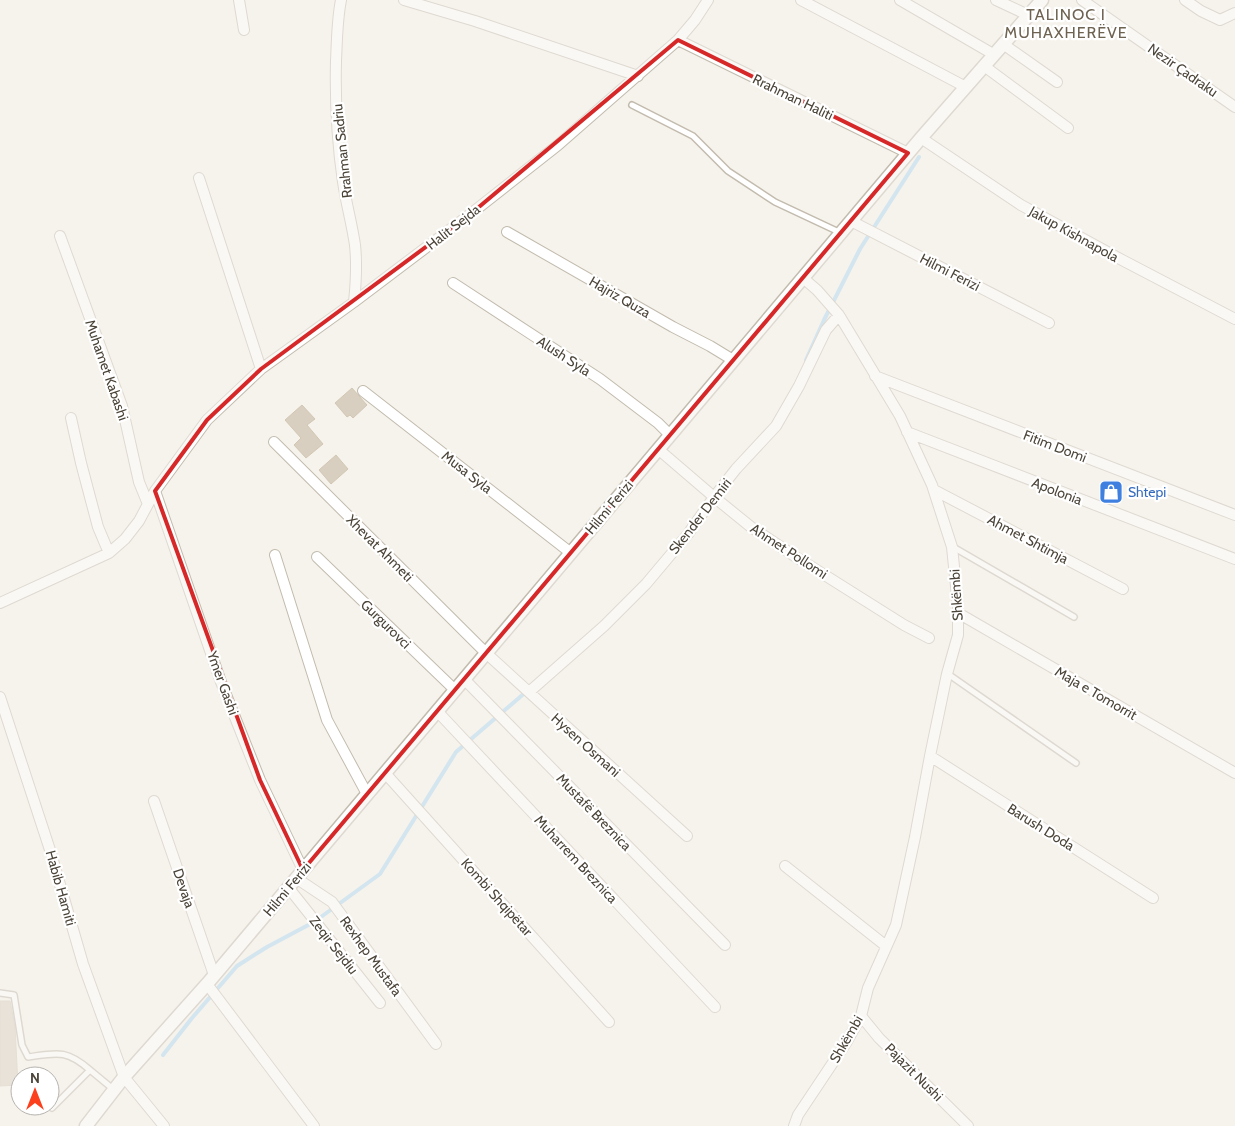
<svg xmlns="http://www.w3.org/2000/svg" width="1235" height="1126" font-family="Cabin,sans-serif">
  <rect width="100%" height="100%" fill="#f6f3ec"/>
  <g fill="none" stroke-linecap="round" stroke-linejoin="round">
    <!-- stream -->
    <path stroke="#a9d4f2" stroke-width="4" d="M 806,360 L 824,320 L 860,249 L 919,157
      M 163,1055 L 192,1018 L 237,966 L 267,947 L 314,922 L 380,874 L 456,752 L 527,691"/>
  </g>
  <!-- building -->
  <path fill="#d8cfc1" stroke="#d3c7b4" d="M 352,388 L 367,405 L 353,418 L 350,415 L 347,417 L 335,403 Z
    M 302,405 L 315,419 L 307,425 L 323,444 L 306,458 L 294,445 L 301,438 L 285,420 Z
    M 336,455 L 348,469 L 331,484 L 319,470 Z
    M 0,1001 L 10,1001 L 15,1027 L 18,1085 L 0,1086 Z"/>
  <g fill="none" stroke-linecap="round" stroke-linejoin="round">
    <!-- service casing -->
    <g stroke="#c2bbae" stroke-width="8">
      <path id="service" d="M 632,105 L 693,136 L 728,171 L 775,202 L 841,233
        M 953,547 L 1074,617
        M 948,674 L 1076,763
        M 0,993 L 14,995 L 22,1045 L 28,1057 C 57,1053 66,1049 90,1070
        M 52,1108 L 90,1070 L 113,1089"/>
    </g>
    <!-- minor casing -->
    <g stroke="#c2bbae" stroke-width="12">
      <path id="minor" d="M 239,0 L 244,30
        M 341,0 C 337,20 337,40 336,61 C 335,101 337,141 343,182 C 346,203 352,224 355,245 C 357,264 356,283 354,302
        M 404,0 L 475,21 L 638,76
        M 801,0 L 962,85 L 965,88
        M 900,0 L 993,54
        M 996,0 L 1028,15
        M 1082,0 L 1235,107
        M 1185,0 L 1201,11 L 1220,20 L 1235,13
        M 678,40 L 908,153
        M 1003,44 L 1057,82
        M 984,66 L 1068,128
        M 921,138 L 1021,205 L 1124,261 L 1235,319
        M 199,178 L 261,369
        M 851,221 L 1049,323
        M 507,232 L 673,327 L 710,346 L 733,360
        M 60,236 L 122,406 L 139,482 L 148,504
        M 453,283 L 600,379 L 658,423 L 670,435
        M 875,376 L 1235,515
        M 363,391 L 571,553
        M 71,418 L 81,463 L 98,527 L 109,553 L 125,539 L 139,521 L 155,491 L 207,420 L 261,369 L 354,302 L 473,212 L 558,145 L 678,40 L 695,20 L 708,0
        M 907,432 L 1235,559
        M 274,442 L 486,653 L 687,836
        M 658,449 L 714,497 L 751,527 L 796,557 L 904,625 L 929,638
        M 934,490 L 1123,589
        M 155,491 L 221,682 L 260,780 L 303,870
        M 275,555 L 327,720 L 367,794
        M 317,557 L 455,690
        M 0,603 L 109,553
        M 958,613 L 1235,773
        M 464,679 L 725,945
        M 529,692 L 604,626 L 646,584 L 688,534 L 714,497 L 736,469 L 776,426 L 799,386 L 826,330 L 839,315
        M 0,697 L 50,850 L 83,964 L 124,1077 L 164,1126
        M 437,711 L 715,1007
        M 930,756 L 1153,898
        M 385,773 L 609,1022
        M 154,801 L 214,975
        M 785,866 L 886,946
        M 296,878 L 332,902 L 436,1044
        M 288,887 L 380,1003
        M 207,984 L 314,1126
        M 861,1016 L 879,1038 L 968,1126
        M 794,1126 L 798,1115 L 846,1043 L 861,1016 L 868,988 L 896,925 L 915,837 L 930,756 L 947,674 L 958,635 L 958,606 L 952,547 L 932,485 L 900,416 L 839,315 L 817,290 L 803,278"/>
    </g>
    <!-- tertiary casing -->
    <g stroke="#c2bbae" stroke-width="15">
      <path id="tertiary" d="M 86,1126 L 124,1077 L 207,984 L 921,138 L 1042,0"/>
    </g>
    <!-- service -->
    <use href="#service" stroke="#fff" stroke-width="5"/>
    <!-- minor -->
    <use href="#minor" stroke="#fff" stroke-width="10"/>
    <!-- tertiary -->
    <use href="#tertiary" stroke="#fff" stroke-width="12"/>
  </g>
  <!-- marked area -->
  <path d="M0 0H1235V1126H0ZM 678,40 L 908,153 L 303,870 L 260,780 L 155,491 L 207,420 L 261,369 L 473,212 Z" fill="#f6f3ec" fill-opacity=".55" fill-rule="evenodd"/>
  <path fill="none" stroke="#d62828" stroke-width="4" stroke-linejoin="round" d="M 678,40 L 908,153 L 303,870 L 260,780 L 155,491 L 207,420 L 261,369 L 473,212 Z"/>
  <!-- icons -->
  <defs>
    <g id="shop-square" transform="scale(1.25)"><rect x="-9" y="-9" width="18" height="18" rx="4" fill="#3f7fe0" stroke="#fff"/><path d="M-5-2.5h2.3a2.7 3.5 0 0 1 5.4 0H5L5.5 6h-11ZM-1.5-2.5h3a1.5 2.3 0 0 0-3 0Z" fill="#fff"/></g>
  </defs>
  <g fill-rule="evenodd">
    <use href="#shop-square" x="1111" y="492"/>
  </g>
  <g text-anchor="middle" stroke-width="4.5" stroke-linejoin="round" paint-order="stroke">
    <!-- street labels -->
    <g font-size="14" fill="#4b4439" stroke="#fff">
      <text transform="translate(1183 70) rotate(35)" y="5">Nezir Çadraku</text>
      <text transform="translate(793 97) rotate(26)" y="5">Rrahman Haliti</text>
      <text transform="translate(342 151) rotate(-96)" y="5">Rrahman Sadriu</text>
      <text transform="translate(453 227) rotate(-38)" y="5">Halit Sejda</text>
      <text transform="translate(1074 234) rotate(29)" y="5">Jakup Kishnapola</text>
      <text transform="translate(950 272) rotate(27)" y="5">Hilmi Ferizi</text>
      <text transform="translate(620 297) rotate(30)" y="5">Hajriz Quza</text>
      <text transform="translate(564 356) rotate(33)" y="5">Alush Syla</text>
      <text transform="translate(107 370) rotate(71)" y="5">Muhamet Kabashi</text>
      <text transform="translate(1055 446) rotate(21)" y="5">Fitim Domi</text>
      <text transform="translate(467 472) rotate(38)" y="5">Musa Syla</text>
      <text transform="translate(1057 491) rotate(21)" y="5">Apolonia</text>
      <text transform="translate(609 507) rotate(-50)" y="5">Hilmi Ferizi</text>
      <text transform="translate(700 516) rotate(-52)" y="5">Skender Demiri</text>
      <text transform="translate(1028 539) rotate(28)" y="5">Ahmet Shtimja</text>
      <text transform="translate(380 548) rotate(45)" y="5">Xhevat Ahmeti</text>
      <text transform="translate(789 551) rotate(33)" y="5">Ahmet Pollomi</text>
      <text transform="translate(956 595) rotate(-94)" y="5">Shkëmbi</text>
      <text transform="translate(386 624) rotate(44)" y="5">Gurgurovci</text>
      <text transform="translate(223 683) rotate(70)" y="5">Ymer Gashi</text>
      <text transform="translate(1096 693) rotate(30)" y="5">Maja e Tomorrit</text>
      <text transform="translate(586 745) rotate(42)" y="5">Hysen Osmani</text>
      <text transform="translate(594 812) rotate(46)" y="5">Mustafë Breznica</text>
      <text transform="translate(1041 827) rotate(32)" y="5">Barush Doda</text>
      <text transform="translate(576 859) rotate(47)" y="5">Muharrem Breznica</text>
      <text transform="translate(61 888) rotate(74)" y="5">Habib Hamiti</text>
      <text transform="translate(184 888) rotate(71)" y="5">Devaja</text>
      <text transform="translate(287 889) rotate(-50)" y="5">Hilmi Ferizi</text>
      <text transform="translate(497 897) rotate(48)" y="5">Kombi Shqipëtar</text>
      <text transform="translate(334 945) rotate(52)" y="5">Zeqir Sejdiu</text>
      <text transform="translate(371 956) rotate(54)" y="5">Rexhep Mustafa</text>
      <text transform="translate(846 1039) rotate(-60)" y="5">Shkëmbi</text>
      <text transform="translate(914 1072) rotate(45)" y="5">Pajazit Nushi</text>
    </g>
    <!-- shop labels -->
    <g font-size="14" fill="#366cbe" stroke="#fff" text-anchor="start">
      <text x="1128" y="497">Shtepi</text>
    </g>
    <!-- quarter labels -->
    <g font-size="16" letter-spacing="1" fill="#6e6250" stroke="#fff">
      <text x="1066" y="20">TALINOC I<tspan x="1066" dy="18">MUHAXHERËVE</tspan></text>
    </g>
  </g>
  <!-- north arrow -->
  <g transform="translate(35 1091)"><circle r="24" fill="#ffffff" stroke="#b7b4b0"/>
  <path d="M0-4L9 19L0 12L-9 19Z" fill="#fc3f1d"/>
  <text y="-8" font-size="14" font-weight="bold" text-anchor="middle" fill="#4b4439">N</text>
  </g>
</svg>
